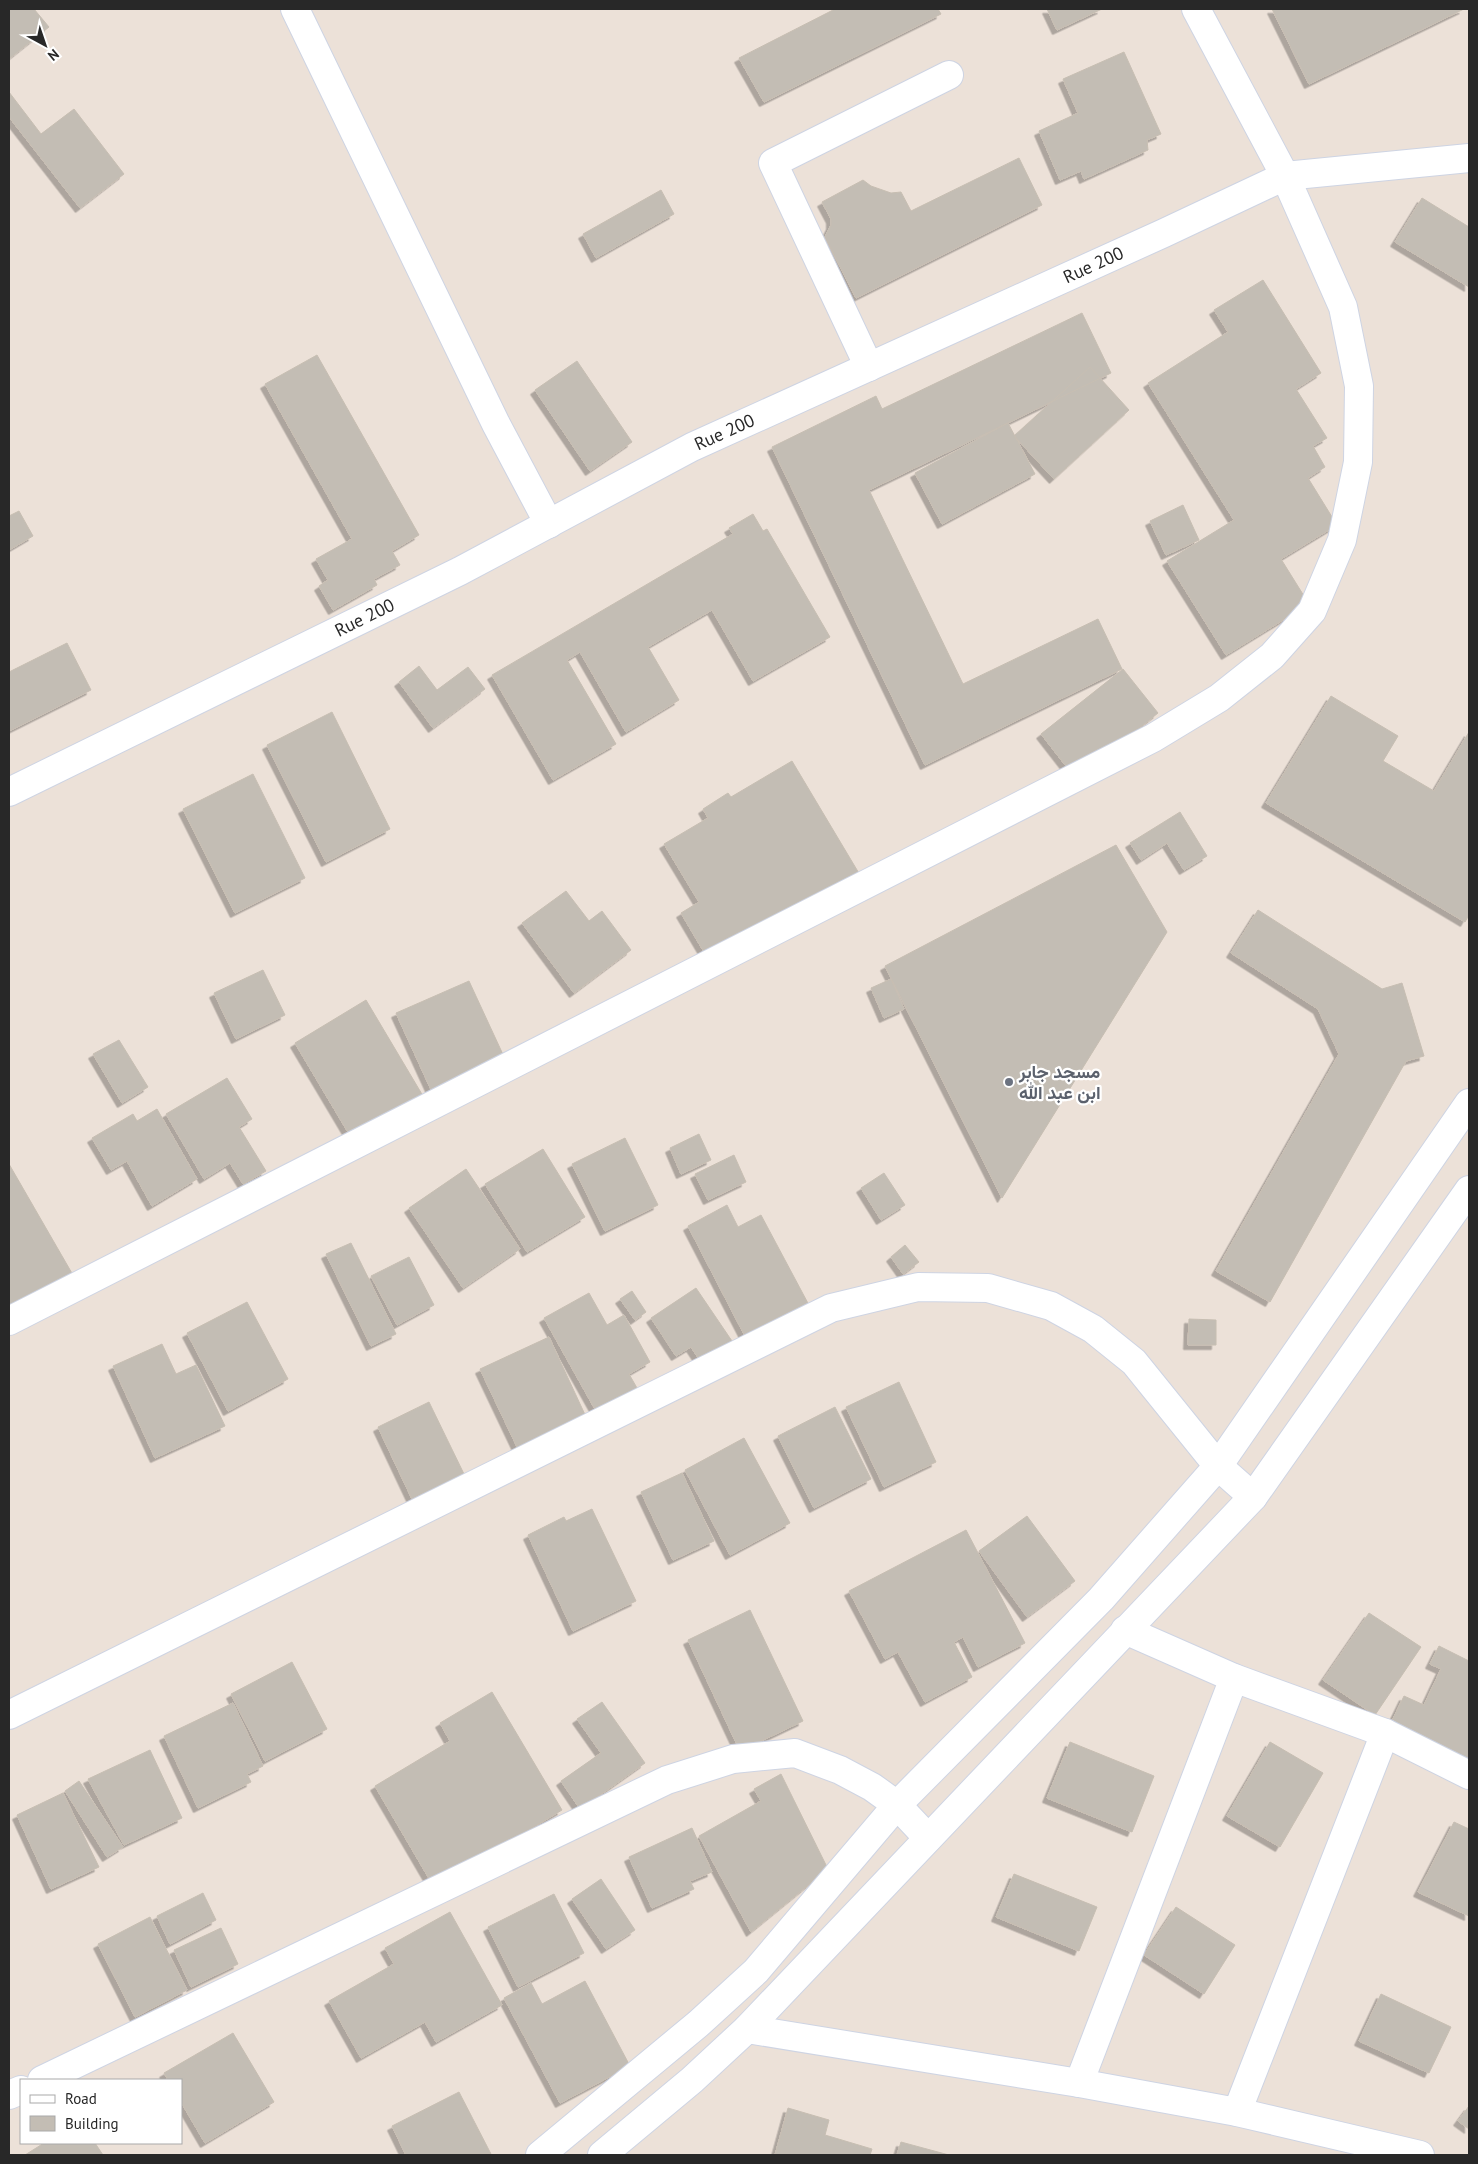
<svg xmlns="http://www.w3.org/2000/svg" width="1478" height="2164" font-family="'PT Sans',Vazirmatn,sans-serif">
  <defs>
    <filter id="shadow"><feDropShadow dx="-4.5" dy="4.5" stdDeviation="0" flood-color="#0004"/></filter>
  </defs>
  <rect width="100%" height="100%" fill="#ece1d8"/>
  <!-- building -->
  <path fill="#c3bdb4" stroke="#c7beb2" filter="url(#shadow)" d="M 9,9 L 34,9 L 49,27 L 9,59 Z
    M 835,9 L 938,9 L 941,14 L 764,102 L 739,58 Z
    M 1047,9 L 1102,9 L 1057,30 Z
    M 1272,9 L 1464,9 L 1309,84 Z
    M 1124,52 L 1161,134 L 1147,140 L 1148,150 L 1084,179 L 1081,171 L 1060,180 L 1039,131 L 1078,113 L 1063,79 Z
    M 9,92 L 41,134 L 74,109 L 124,174 L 80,208 L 9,117 Z
    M 1019,158 L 1042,205 L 856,298 L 825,237 L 831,225 L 831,219 L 822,202 L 863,180 L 871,186 L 891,193 L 901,192 L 911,211 Z
    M 661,190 L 674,214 L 596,258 L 583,234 Z
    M 1422,198 L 1469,227 L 1469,287 L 1395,242 Z
    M 1263,280 L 1321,373 L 1296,389 L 1327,438 L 1313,446 L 1325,467 L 1308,478 L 1337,525 L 1281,559 L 1309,604 L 1226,655 L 1167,561 L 1234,520 L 1148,383 L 1228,332 L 1214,310 Z
    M 1082,313 L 1111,373 L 869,490 L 963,684 L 1098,619 L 1122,669 L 925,765 L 772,447 L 876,396 L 882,409 Z
    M 317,355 L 419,535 L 392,551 L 400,565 L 374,579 L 377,585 L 333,610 L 319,586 L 328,580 L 316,559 L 352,539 L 265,384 Z
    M 577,361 L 632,442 L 590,471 L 535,390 Z
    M 1090,367 L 1129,410 L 1054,479 L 1014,436 Z
    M 1008,423 L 1035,474 L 942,524 L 915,473 Z
    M 1183,505 L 1199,540 L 1166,555 L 1150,521 Z
    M 19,511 L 33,536 L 9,550 L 9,516 Z
    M 753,514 L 763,531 L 767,529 L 830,637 L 753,681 L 712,610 L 648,647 L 679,700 L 626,732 L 580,652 L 567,660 L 616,744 L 553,780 L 492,675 L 733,534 L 729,528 Z
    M 67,643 L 91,690 L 9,731 L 9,672 Z
    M 419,666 L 437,690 L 468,667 L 485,689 L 433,728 L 399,682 Z
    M 1123,669 L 1158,713 L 1076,779 L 1041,734 Z
    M 1331,696 L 1398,736 L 1383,761 L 1434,791 L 1469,732 L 1469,915 L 1465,922 L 1266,803 Z
    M 332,712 L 390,829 L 326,862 L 267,745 Z
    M 792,761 L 863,880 L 714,969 L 681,913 L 699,902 L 664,844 L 708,818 L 703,809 L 728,793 L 731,797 Z
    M 253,774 L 305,878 L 235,913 L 183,809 Z
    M 1180,812 L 1207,856 L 1184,870 L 1167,843 L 1141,860 L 1130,843 Z
    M 1116,845 L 1167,932 L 1002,1198 L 885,966 Z
    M 566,891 L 589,921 L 602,911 L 631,950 L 574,993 L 522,923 Z
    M 1258,910 L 1382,989 L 1402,983 L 1424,1056 L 1406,1061 L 1270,1302 L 1216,1271 L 1339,1054 L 1318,1009 L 1231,953 Z
    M 263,970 L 285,1015 L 236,1039 L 214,993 Z
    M 891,979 L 904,1009 L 884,1018 L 871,988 Z
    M 469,981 L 506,1061 L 433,1094 L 396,1013 Z
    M 366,1000 L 426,1101 L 355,1144 L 295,1043 Z
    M 119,1040 L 148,1087 L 122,1103 L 93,1054 Z
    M 227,1078 L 252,1119 L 239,1127 L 266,1171 L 243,1184 L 230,1163 L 204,1179 L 166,1114 Z
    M 157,1109 L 197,1179 L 152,1206 L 127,1161 L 111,1170 L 92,1138 L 133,1114 L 137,1121 Z
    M 699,1134 L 711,1160 L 681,1174 L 670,1148 Z
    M 625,1138 L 658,1205 L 605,1231 L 572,1164 Z
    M 543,1149 L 585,1217 L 527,1252 L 485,1184 Z
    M 734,1155 L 746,1182 L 708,1200 L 695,1174 Z
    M 9,1164 L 73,1275 L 12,1311 L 9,1305 Z
    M 466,1169 L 520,1249 L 463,1288 L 409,1208 Z
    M 884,1173 L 905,1205 L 881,1220 L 861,1188 Z
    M 727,1205 L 738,1227 L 761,1215 L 810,1307 L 747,1340 L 688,1226 Z
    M 351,1243 L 396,1334 L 371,1346 L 326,1254 Z
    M 905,1245 L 919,1262 L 903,1274 L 891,1257 Z
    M 409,1257 L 434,1305 L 397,1325 L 371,1276 Z
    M 696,1288 L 734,1344 L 703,1365 L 691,1347 L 676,1356 L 651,1318 Z
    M 632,1291 L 646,1312 L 635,1320 L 620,1299 Z
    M 589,1293 L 607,1325 L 624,1315 L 650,1362 L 629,1374 L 637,1388 L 596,1411 L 544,1318 Z
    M 247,1302 L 288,1379 L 228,1411 L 187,1333 Z
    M 1189,1319 L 1216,1320 L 1216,1345 L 1188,1345 Z
    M 549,1337 L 587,1419 L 519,1451 L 480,1369 Z
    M 162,1344 L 176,1374 L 196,1365 L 225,1426 L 155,1458 L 113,1366 Z
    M 899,1382 L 936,1462 L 884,1487 L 846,1407 Z
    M 429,1402 L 464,1474 L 412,1499 L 378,1427 Z
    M 835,1407 L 871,1479 L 814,1508 L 778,1436 Z
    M 744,1438 L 790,1523 L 730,1555 L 685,1470 Z
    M 682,1473 L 714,1541 L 673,1560 L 641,1492 Z
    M 592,1509 L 636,1601 L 573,1631 L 528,1535 L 564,1517 L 566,1521 Z
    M 1027,1516 L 1075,1581 L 1027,1617 L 979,1551 Z
    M 966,1530 L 1025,1643 L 978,1667 L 963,1637 L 954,1642 L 972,1677 L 925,1702 L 898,1652 L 885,1659 L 849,1591 Z
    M 750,1610 L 803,1721 L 740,1751 L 688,1640 Z
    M 1369,1613 L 1421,1647 L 1375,1715 L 1323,1680 Z
    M 1439,1646 L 1469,1661 L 1469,1765 L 1389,1727 L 1404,1696 L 1424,1705 L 1441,1669 L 1430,1664 Z
    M 292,1662 L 327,1729 L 265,1761 L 231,1694 Z
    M 492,1692 L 562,1810 L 434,1887 L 375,1786 L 450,1741 L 440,1723 Z
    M 602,1702 L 645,1763 L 580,1809 L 561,1781 L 601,1753 L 577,1719 Z
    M 233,1703 L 263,1766 L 247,1774 L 251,1782 L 198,1808 L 164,1736 Z
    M 1070,1742 L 1154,1776 L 1132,1832 L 1047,1798 Z
    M 1270,1742 L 1323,1773 L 1280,1847 L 1227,1816 Z
    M 150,1750 L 182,1818 L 124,1845 L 88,1779 Z
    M 781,1774 L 828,1869 L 751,1932 L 699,1836 L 761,1801 L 754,1789 Z
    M 79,1781 L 123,1847 L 107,1857 L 65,1791 Z
    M 63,1793 L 99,1867 L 51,1889 L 17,1815 Z
    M 1454,1822 L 1469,1829 L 1469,1916 L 1418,1892 Z
    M 692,1828 L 712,1872 L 690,1881 L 694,1889 L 652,1908 L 629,1857 Z
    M 1014,1874 L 1097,1907 L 1079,1951 L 996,1917 Z
    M 601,1879 L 635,1930 L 606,1949 L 572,1899 Z
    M 203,1893 L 216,1920 L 170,1944 L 157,1916 Z
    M 554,1894 L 584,1953 L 518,1987 L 488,1927 Z
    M 1176,1907 L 1235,1945 L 1204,1994 L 1144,1955 Z
    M 450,1912 L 502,2005 L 436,2042 L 425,2022 L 361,2058 L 329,2001 L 394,1964 L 385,1948 Z
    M 150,1917 L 187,1990 L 135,2017 L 98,1944 Z
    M 221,1928 L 238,1964 L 191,1987 L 174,1950 Z
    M 585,1981 L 630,2066 L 560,2103 L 504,1998 L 531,1983 L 542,2004 Z
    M 1381,1994 L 1451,2027 L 1429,2073 L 1359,2041 Z
    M 233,2033 L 274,2102 L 205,2143 L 181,2102 L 181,2080 L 168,2080 L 164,2073 Z
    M 459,2092 L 491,2154 L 406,2155 L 392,2126 Z
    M 1469,2106 L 1469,2129 L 1458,2121 Z
    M 788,2108 L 829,2120 L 825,2135 L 872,2149 L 870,2155 L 775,2155 Z
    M 901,2142 L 949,2155 L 897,2155 Z
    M 44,2143 L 95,2143 L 103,2155 L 25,2155 Z"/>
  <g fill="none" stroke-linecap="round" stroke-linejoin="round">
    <!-- minor casing -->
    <g stroke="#ced4e3" stroke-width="30">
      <g id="minor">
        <path d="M 295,9 L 496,424 L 549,524"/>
        <path d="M 869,367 L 773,163 L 949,75"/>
        <path id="s1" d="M 9,792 L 460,571 L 692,447 L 1164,233 L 1285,176 L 1469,158"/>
        <path d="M 1125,1630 L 1234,1678 L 1385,1733 L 1469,1775"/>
        <path d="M 9,1715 L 831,1308 L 918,1287 L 988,1288 L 1051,1306 L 1093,1329 L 1134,1362 L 1218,1466 L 1253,1497"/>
        <path d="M 747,2029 L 1079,2083 L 1237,2112 L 1420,2155"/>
        <path d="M 42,2080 L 667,1780 L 733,1759 L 795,1753 L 840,1770 L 872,1787 L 897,1805 L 928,1838"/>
        <path d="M 1079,2083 L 1234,1678"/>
        <path d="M 9,2095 L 21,2090"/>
        <path d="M 1237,2112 L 1385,1733"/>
      </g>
    </g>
    <!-- tertiary casing -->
    <g stroke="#ced4e3" stroke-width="30">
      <path id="tertiary" d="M 9,1321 L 1153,738 L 1219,698 L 1272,656 L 1312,611 L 1342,540 L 1358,462 L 1359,386 L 1343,307 L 1285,176 L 1196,9"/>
    </g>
    <!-- secondary casing -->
    <g stroke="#ced4e3" stroke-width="30">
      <path id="secondary" d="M 540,2155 L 698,2024 L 756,1971 L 897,1805 L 1101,1599 L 1218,1466 L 1469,1103
        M 602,2155 L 692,2080 L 747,2029 L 1253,1497 L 1469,1190"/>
    </g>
    <!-- minor -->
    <use href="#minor" stroke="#fff" stroke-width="28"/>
    <!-- tertiary -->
    <use href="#tertiary" stroke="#fff" stroke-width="28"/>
    <!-- secondary -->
    <use href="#secondary" stroke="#fff" stroke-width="28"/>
  </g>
  <!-- markers -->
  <circle fill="#6b7280" stroke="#fff" stroke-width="2" cx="1009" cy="1082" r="5"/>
  <g text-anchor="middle" stroke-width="4.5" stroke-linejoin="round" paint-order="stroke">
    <!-- street labels -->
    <g font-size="18" fill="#282828" stroke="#fff">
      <text dy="6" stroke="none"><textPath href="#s1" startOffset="1206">Rue 200</textPath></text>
      <text dy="6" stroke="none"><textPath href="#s1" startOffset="801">Rue 200</textPath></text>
      <text dy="6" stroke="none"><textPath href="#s1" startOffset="396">Rue 200</textPath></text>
    </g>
    <!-- worship labels -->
    <g font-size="18" font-weight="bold" fill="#5b616d" stroke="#fff" text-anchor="start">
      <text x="1019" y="1078">مسجد جابر<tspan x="1019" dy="21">ابن عبد الله</tspan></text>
    </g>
  </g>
  <!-- border -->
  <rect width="1478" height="2164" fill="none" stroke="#282828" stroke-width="20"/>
  <!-- legend -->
  <rect x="20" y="2079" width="162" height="65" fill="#ffffff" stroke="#a9a9a9"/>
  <rect x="30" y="2095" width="25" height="8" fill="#ffffff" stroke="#a9a9a9"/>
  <text x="65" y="2104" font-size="15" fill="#282828">Road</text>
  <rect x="30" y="2116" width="25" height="15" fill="#c3bdb4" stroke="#a9a9a9"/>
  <text x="65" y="2129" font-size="15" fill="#282828">Building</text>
  <!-- north arrow -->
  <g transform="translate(45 45) rotate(140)" stroke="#ffffff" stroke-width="4" paint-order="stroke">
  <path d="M0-4L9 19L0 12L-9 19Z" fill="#282828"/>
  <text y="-8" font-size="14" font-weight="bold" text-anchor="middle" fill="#282828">N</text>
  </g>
</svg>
